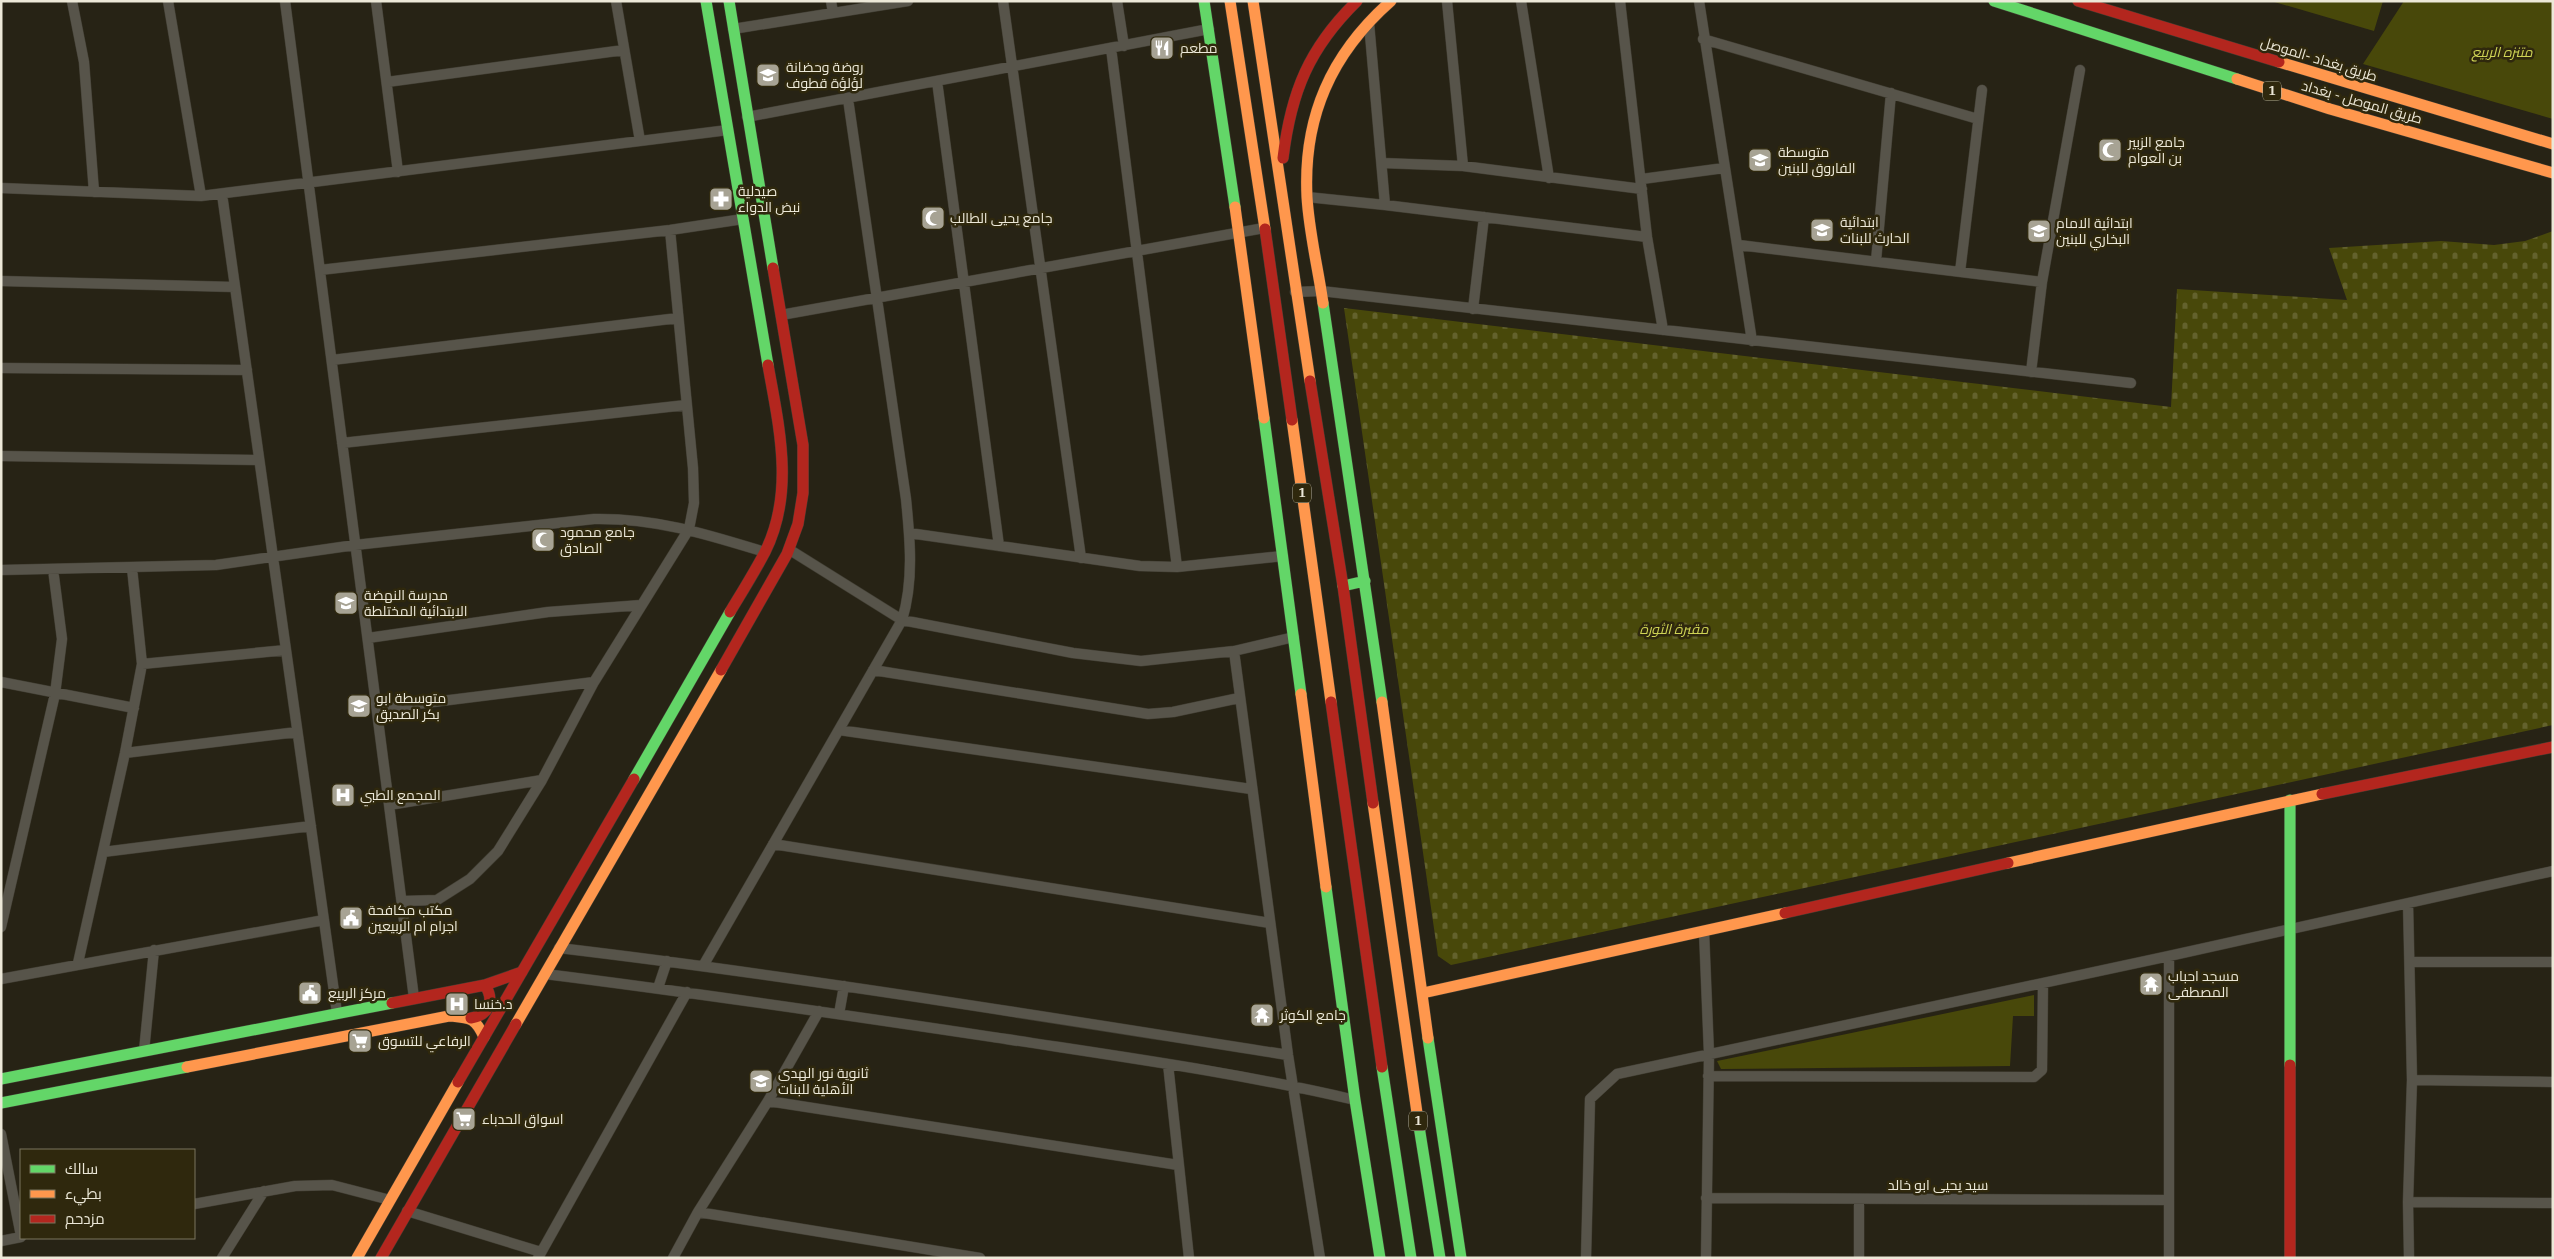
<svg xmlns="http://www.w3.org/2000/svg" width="2554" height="1259" font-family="'IBM Plex Serif',Cairo,serif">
  <defs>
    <pattern id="cemetery-stones" width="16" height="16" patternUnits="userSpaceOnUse" patternTransform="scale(1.25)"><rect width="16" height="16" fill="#48480a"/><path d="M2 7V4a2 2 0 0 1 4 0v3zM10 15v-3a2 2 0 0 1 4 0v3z" fill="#63622d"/></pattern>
  </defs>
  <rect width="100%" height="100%" fill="#272315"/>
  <!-- green -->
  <path fill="#48480a" d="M 2271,1 L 2383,1 L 2374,31 Z
    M 2404,1 L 2553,1 L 2553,119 L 2363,64 Z
    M 2034,995 L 2034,1016 L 2013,1016 L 2010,1066 L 1721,1069 L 1717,1061 Z"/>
  <!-- cemetery -->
  <path fill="url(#cemetery-stones)" d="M 2553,231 L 2553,725 L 1451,965 L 1438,956 L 1344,308 L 2171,407 L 2177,289 L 2347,300 L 2329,248 L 2441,241 L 2494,245 L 2525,241 Z"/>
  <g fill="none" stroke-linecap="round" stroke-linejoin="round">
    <!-- street casing -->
    <g stroke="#403d32" stroke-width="11">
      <path id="street" d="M 72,1 L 84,62 L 94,192
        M 168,1 L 201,196
        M 285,1 L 414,998
        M 376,1 L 398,172
        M 616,1 L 640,141
        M 831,1 L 833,13
        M 1003,1 L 1081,558
        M 1117,1 L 1124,46
        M 1447,1 L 1463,166
        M 1521,1 L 1549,178
        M 1620,1 L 1647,237 L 1663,330
        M 1699,1 L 1752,341
        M 1369,23 L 1385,205
        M 733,29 L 908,1
        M 1703,39 L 1978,119
        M 1111,48 L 1177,567
        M 937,81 L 999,546
        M 387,82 L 624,50
        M 747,117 L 1209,29
        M 1382,163 L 1463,166 L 1642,189
        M 1642,179 L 1724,168
        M 1,188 L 201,196 L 728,130
        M 222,194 L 337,1013
        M 1307,197 L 1385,205 L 1647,237
        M 1739,245 L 2042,282
        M 1876,261 L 1891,93
        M 320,270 L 670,230 L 743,219
        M 1960,272 L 1982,90
        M 1,281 L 235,287
        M 1295,292 L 1321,291 L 2131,383
        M 1473,309 L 1484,217
        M 781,315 L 1264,228
        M 332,360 L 678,318
        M 1,368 L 247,370
        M 2031,372 L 2042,282 L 2080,70
        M 342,443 L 686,405
        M 1,456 L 259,460
        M 909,533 L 1140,566 L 1177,567 L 1283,556
        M 790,550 L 902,620 L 1073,653 L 1141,661 L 1234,651 L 1294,637
        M 1,570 L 216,565 L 355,545 L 594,519 C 657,518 706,534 765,552
        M 368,638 L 548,612 L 641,605
        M 1234,651 L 1288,1055 L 1320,1258
        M 142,664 L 286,650
        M 873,670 L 1148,714 L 1173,712 L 1239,698
        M 1,682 L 134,708
        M 377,709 L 594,682
        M 839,730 L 1251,789
        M 125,753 L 297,732
        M 389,805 L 542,780
        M 773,844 L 1270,923
        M 103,852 L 311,826
        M 402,901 L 437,900 L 470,879 L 498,851 L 542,780 L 594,682 L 689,529 L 694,503 L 693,468 L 670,230
        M 2408,903 L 2412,1080 L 2408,1202 L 2409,1258
        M 1,927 L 55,694 L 62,639 L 53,569
        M 1704,931 L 1709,1054 L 1706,1258
        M 559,948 C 803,977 1045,1017 1288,1055
        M 2169,956 L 2169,1258
        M 2410,962 L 2553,962
        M 78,963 L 125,753 L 142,664 L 132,568
        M 703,966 L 902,620 C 914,581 910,539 906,499 L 848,99
        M 545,974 C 699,993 852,1016 1006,1039 C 1123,1057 1240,1073 1355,1100
        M 1,979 L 324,920
        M 658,988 L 667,961
        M 839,1014 L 844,986
        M 144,1051 L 154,950
        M 1168,1064 L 1189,1258
        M 1708,1076 L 2034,1077 L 2042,1070 L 2043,983
        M 2412,1080 L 2553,1082
        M 768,1101 L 1178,1165
        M 1,1134 L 21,1236
        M 1706,1198 L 2169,1200
        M 1859,1199 L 1859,1258
        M 2408,1202 L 2553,1203
        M 194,1204 L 295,1186 L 332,1185 L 390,1200
        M 407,1211 L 541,1252
        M 698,1212 L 980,1258
        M 1,1241 L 21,1237
        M 222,1258 L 264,1191
        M 538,1258 L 687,992
        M 673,1258 L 698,1212 L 768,1101 L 819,1011
        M 1586,1258 L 1590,1099 L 1617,1074 L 2169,956 L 2553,871"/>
    </g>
    <!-- fast casing -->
    <g stroke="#403d32" stroke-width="12">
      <path id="fast" d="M 706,1 L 768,365
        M 729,1 L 773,268
        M 1204,1 L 1235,207
        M 1994,1 L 2237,79
        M 1323,303 L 1382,702
        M 1264,418 L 1301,694
        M 1343,586 L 1365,581
        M 634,779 L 730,612
        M 2290,800 L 2290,1065
        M 1326,887 L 1355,1100 L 1380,1258
        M 1428,1038 L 1461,1258
        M 1382,1067 L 1411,1258
        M 1,1079 L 392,1003
        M 1,1103 L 187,1067
        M 1418,1120 L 1440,1258"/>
    </g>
    <!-- slow casing -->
    <g stroke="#403d32" stroke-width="12">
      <path id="slow" d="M 1230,1 L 1265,229
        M 1253,1 L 1310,381
        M 2279,62 L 2553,144
        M 2237,79 L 2330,109 L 2553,173
        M 1235,207 L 1264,418
        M 1323,303 C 1318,268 1309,232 1307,197 C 1303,117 1331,54 1391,1
        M 1292,420 L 1331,702
        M 1301,694 L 1326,887
        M 1382,702 L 1428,1038
        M 1373,803 L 1418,1120
        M 2008,863 L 2322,794
        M 1423,993 L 1785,913
        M 516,1024 L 721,670
        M 187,1067 L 449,1016 C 470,1018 475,1017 484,1037
        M 357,1258 L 458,1082"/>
    </g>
    <!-- jam casing -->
    <g stroke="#403d32" stroke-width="12">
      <path id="jam" d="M 2078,1 L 2279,62
        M 1283,158 C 1291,92 1309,48 1357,1
        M 1265,229 L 1292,420
        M 1310,381 L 1343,586 L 1373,803
        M 730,612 C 742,592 754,573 765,552 C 795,492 779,427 768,365
        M 721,670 L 787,554 L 798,524 L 803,493 L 803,445 L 773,268
        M 1331,702 L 1382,1067
        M 2322,794 L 2553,747
        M 1785,913 L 2008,863
        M 392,1003 L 485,985 L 522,972
        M 471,1018 C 489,1015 495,1001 485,985
        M 2290,1065 L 2290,1258
        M 458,1082 L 634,779
        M 381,1258 L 516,1024"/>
    </g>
    <!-- street -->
    <use href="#street" stroke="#57544a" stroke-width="10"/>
    <!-- fast -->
    <use href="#fast" stroke="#63d668" stroke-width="11"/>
    <!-- slow -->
    <use href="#slow" stroke="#ff974d" stroke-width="11"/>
    <!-- jam -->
    <use href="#jam" stroke="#b3261e" stroke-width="11"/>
  </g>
  <!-- icons -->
  <defs>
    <g id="restaurant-square" transform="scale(1.25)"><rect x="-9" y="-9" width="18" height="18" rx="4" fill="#a7a394" stroke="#2f280d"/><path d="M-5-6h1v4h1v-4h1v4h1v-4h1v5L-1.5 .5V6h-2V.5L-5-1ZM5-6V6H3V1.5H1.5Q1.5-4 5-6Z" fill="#fff"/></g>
    <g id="school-square" transform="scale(1.25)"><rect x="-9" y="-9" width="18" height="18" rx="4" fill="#a7a394" stroke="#2f280d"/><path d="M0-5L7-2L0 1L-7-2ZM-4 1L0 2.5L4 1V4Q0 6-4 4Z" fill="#fff"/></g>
    <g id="mosque-square" transform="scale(1.25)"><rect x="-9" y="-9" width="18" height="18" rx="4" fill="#a7a394" stroke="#2f280d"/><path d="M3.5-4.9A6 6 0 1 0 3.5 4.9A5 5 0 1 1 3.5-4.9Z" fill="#fff"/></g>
    <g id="pharmacy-square" transform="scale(1.25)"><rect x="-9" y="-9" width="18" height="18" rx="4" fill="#a7a394" stroke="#2f280d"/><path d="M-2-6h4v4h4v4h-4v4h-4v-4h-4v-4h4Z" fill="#fff"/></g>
    <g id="hospital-square" transform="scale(1.25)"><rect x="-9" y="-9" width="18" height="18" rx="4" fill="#a7a394" stroke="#2f280d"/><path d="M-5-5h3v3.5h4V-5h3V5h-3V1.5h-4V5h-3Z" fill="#fff"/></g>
    <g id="civic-square" transform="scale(1.25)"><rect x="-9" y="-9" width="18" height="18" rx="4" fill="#a7a394" stroke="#2f280d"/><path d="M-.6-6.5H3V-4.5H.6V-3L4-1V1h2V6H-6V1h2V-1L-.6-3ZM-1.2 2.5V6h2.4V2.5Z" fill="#fff"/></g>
    <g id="temple-square" transform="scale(1.25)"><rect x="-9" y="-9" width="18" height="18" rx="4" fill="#a7a394" stroke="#2f280d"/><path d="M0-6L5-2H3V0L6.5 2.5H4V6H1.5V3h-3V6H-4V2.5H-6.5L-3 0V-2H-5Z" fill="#fff"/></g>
    <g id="supermarket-square" transform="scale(1.25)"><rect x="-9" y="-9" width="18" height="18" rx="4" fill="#a7a394" stroke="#2f280d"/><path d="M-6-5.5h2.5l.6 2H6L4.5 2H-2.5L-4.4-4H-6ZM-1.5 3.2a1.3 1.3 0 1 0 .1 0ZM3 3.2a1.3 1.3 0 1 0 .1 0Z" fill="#fff"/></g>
  </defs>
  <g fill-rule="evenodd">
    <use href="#restaurant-square" x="1162" y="48"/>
    <use href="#school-square" x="768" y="75"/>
    <use href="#mosque-square" x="2110" y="150"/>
    <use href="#school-square" x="1760" y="160"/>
    <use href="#pharmacy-square" x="721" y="199"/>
    <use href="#mosque-square" x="933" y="218"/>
    <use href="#school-square" x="1822" y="230"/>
    <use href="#school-square" x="2039" y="231"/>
    <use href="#mosque-square" x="543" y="540"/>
    <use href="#school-square" x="346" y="603"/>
    <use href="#school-square" x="359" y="706"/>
    <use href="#hospital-square" x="343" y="795"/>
    <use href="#civic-square" x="351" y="918"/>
    <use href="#temple-square" x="2151" y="984"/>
    <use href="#civic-square" x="310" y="993"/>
    <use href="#hospital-square" x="457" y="1004"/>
    <use href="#temple-square" x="1262" y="1015"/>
    <use href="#supermarket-square" x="360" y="1041"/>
    <use href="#school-square" x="761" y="1081"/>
    <use href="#supermarket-square" x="464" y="1119"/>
  </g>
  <g text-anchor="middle" stroke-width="5" stroke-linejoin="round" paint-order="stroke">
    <!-- shield labels -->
    <g fill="#2f280d" stroke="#b3ae9b" stroke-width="1">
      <rect x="2263" y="81.5" width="18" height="19" rx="4"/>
      <rect x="1293" y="483.5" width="18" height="19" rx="4"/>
      <rect x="1409" y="1111.5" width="18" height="19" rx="4"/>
    </g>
    <g font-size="12" font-weight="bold" fill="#ece8d8">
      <text x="2272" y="95">1</text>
      <text x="1302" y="497">1</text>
      <text x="1418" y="1125">1</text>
    </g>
    <!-- poi labels -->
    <g font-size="14" fill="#ece8d8" stroke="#2f280d" text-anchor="start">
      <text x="1180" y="53">مطعم</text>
      <text x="786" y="72">روضة وحضانة<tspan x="786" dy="16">لؤلؤة قطوف</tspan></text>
      <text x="2128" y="147">جامع الزبير<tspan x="2128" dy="16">بن العوام</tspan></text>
      <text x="1778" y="157">متوسطة<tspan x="1778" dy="16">الفاروق للبنين</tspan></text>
      <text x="738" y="196">صيدلية<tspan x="738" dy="16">نبض الدواء</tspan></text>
      <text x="950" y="223">جامع يحيى الطالب</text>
      <text x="1840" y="227">ابتدائية<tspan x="1840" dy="16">الحارث للبنات</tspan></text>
      <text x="2056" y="228">ابتدائية الامام<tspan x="2056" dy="16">البخاري للبنين</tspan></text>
      <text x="560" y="537">جامع محمود<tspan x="560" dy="16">الصادق</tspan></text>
      <text x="364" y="600">مدرسة النهضة<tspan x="364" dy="16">الابتدائية المختلطة</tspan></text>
      <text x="376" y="703">متوسطة ابو<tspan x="376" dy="16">بكر الصديق</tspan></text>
      <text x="360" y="800">المجمع الطبي</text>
      <text x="368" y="915">مكتب مكافحة<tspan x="368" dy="16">اجرام ام الربيعين</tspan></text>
      <text x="2168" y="981">مسجد احباب<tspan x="2168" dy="16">المصطفى</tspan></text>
      <text x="328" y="998">مركز الربيع</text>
      <text x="474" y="1009">د.خنسا</text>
      <text x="1280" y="1020">جامع الكوثر</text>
      <text x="378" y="1046">الرفاعي للتسوق</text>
      <text x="778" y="1078">ثانوية نور الهدى<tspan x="778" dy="16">الأهلية للبنات</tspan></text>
      <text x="482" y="1124">اسواق الحدباء</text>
    </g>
    <!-- park labels -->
    <g font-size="14" font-style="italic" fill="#cfd455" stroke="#2f280d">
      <text x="2502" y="57">متنزه الربيع</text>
      <text x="1674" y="634">مقبرة الثورة</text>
    </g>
    <!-- street labels -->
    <g font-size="14" fill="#ece8d8" stroke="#2f280d">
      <text transform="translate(2319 59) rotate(17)" y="5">طريق بغداد -الموصل</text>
      <text transform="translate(2362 102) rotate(16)" y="5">طريق الموصل - بغداد</text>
      <text x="1938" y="1190">سيد يحيى ابو خالد</text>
    </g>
  </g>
  <!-- border -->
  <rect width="2554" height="1259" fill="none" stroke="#ece8d8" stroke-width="5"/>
  <!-- legend -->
  <rect x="20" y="1149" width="175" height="90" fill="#2f280d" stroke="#7b755e"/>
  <rect x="30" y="1165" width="25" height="8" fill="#63d668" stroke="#7b755e"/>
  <text x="65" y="1174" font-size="15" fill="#ece8d8">سالك</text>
  <rect x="30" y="1190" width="25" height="8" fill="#ff974d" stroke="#7b755e"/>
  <text x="65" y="1199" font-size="15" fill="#ece8d8">بطيء</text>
  <rect x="30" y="1215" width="25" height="8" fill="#b3261e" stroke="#7b755e"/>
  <text x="65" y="1224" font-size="15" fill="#ece8d8">مزدحم</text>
</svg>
